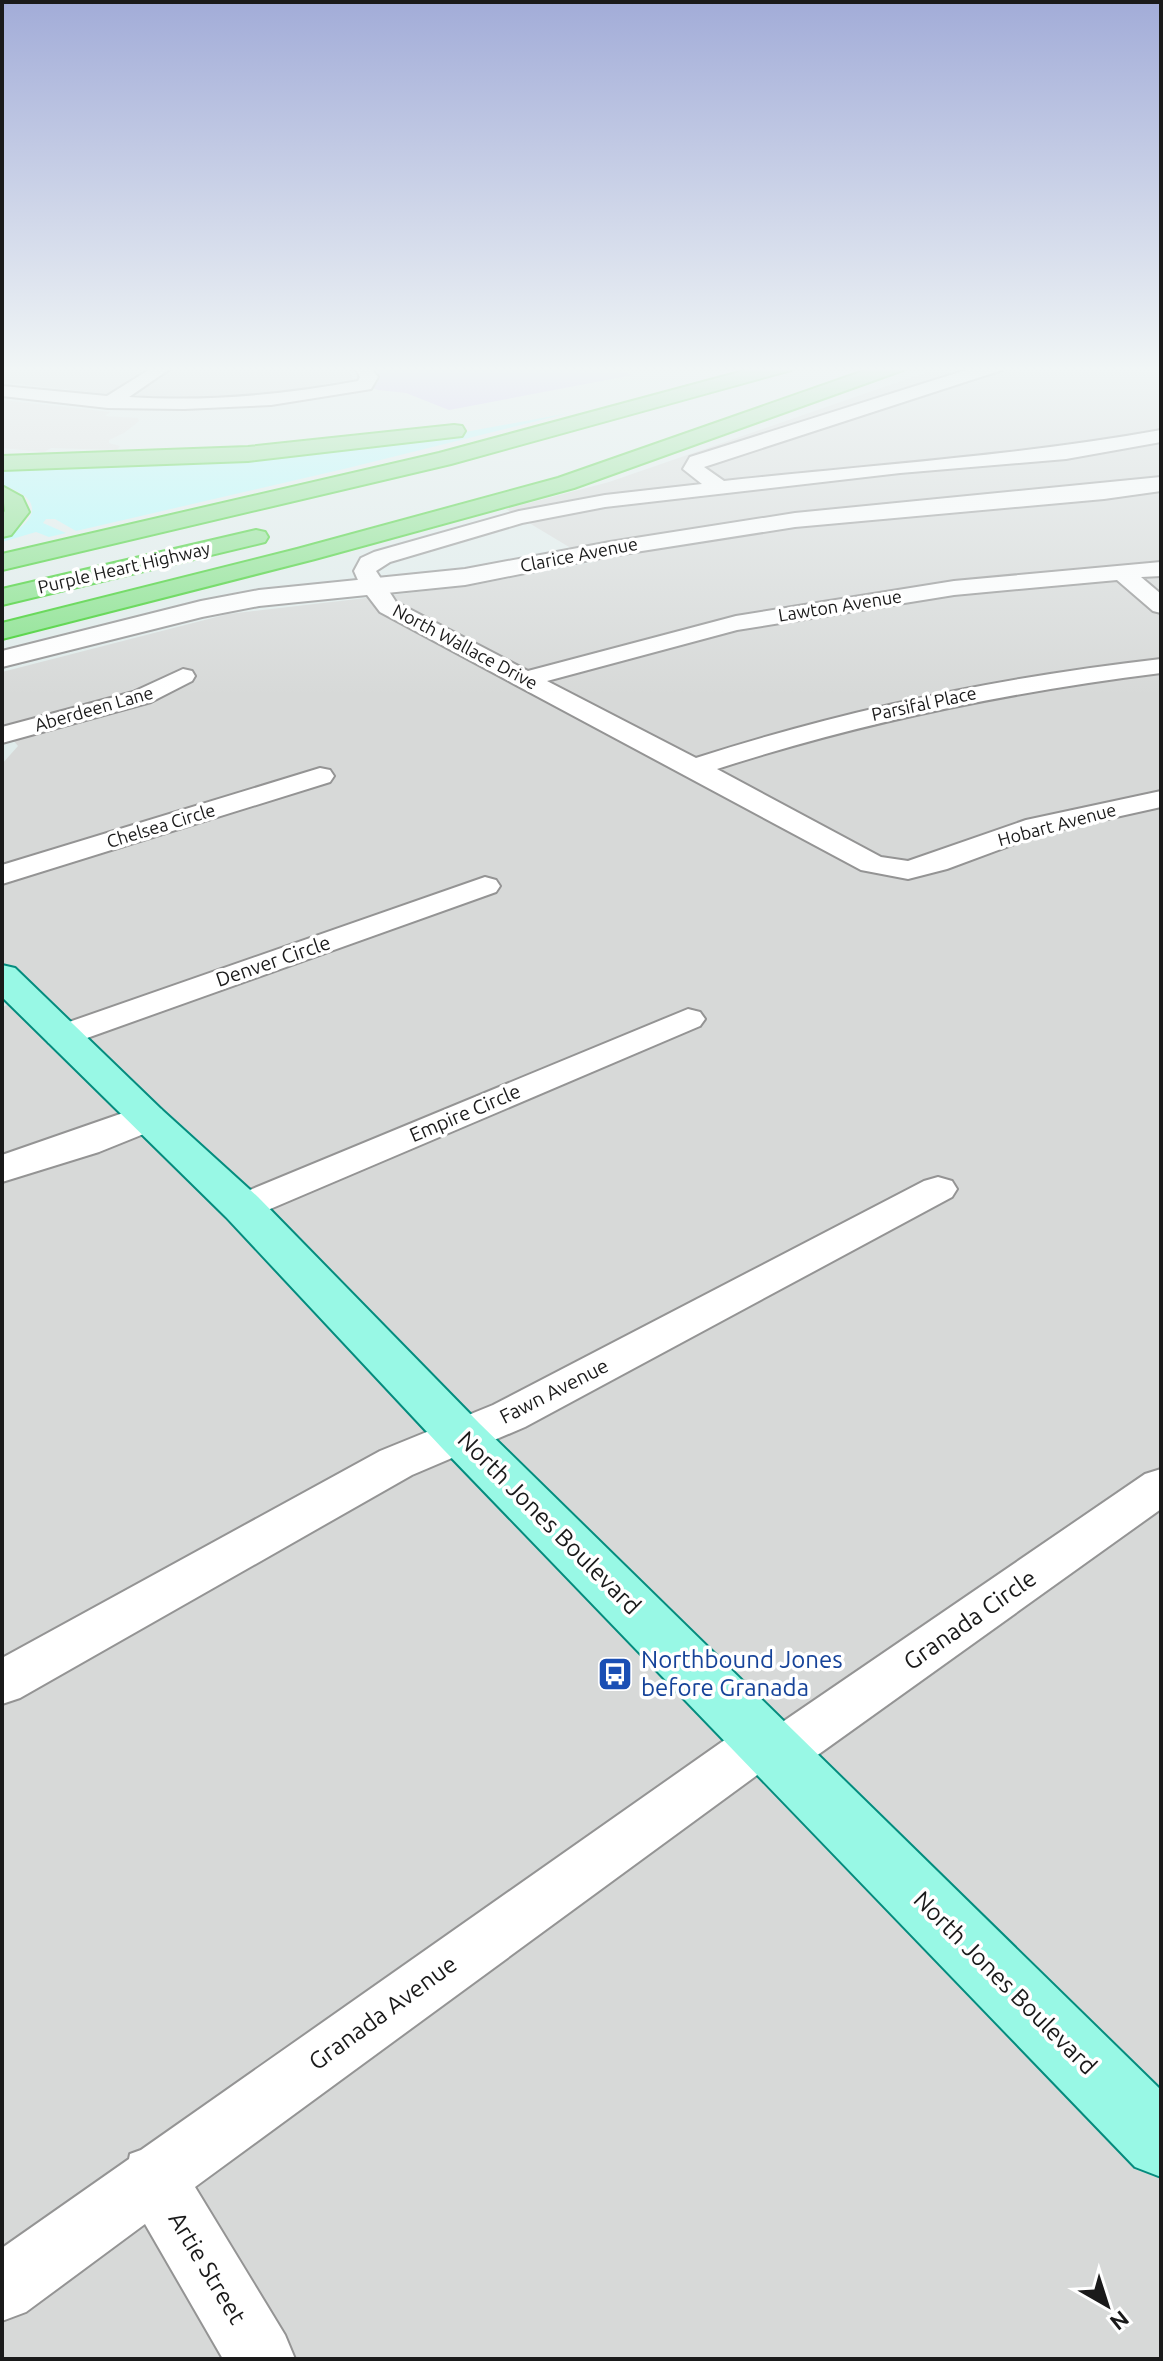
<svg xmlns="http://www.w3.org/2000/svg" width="1163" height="2361" font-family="Ubuntu,sans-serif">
  <rect width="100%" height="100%" fill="#e0eceb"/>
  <!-- residential -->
  <path fill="#d7d9d8" d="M 2,366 L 346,366 L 353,379 L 251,398 L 149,399 L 2,382 Z
    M 945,366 L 1161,366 L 1161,2359 L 2,2359 L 2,1007 L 26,998 L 2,976 L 2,764 L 18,746 L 2,727 L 2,672 L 228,614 L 469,586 L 594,562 L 506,509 L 609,482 Z"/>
  <!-- sand -->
  <path fill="#adfbfc" d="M 569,413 L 348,468 L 76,531 L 55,519 L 46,519 L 43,523 L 66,533 L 49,537 L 36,532 L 2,542 L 3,539 C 39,520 45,499 2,485 L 2,468 L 421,440 Z"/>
  <!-- park -->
  <path fill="#cebcf7" d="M 362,366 L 606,366 L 633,375 L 449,410 L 406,393 L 378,390 L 365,385 Z"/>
  <!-- parking -->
  <path fill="#dedede" d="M 2,400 L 110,412 L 105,416 L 138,418 L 139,421 L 124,433 L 109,440 L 109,443 L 120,446 L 117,450 L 51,448 L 44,452 L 2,448 Z"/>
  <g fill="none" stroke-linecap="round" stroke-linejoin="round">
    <!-- minor casing -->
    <g stroke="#949494" stroke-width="4">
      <path id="minor" d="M 155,366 L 174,366 L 129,397 C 206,402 282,395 358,381 L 360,377 L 354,366 L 370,366 L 378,377 L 371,389 L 365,390 L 271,405 L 184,409 L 108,408 L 2,396 L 2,386 L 107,396 Z
        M 979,366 L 1004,366 L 1002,370 L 704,467 L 724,481 C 870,465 1017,456 1161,430 L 1161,442 L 1066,459 L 900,473 L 605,507 L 522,523 L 390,562 L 376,571 L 396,602 L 528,671 L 736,616 L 954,581 L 1161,562 L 1161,576 L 1141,577 L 1161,594 L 1161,613 L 1153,611 L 1117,580 L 954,595 L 737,630 L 547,681 L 696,758 C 848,709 1002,677 1161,659 L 1161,673 C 1009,692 862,722 717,769 L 881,857 L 908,861 L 1026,820 L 1161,791 L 1161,807 L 1044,833 L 947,869 L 908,879 L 861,870 L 380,612 L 361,587 L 354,571 L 361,558 L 374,552 L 519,511 L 605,495 L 702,484 L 683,469 L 690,457 Z
        M 183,669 L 192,671 L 195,676 L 192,681 L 151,702 L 2,743 L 2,727 L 133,692 Z
        M 320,768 L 330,770 L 334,776 L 330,782 L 2,884 L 2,865 Z
        M 485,877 L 496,880 L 500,886 L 496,892 L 73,1043 L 61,1046 L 49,1043 L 44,1036 L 49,1029 Z
        M 688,1009 L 700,1012 L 705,1019 L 700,1026 L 256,1215 L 242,1219 L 228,1215 L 223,1207 L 228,1199 Z
        M 938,1177 L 952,1181 L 957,1189 L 952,1197 L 525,1427 L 412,1475 L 20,1698 L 2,1704 L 2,1658 L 380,1451 L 493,1405 L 924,1181 Z
        M 1161,1469 L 1161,1509 L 798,1769 L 779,1775 L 764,1770 L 195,2187 L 285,2335 L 295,2359 L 223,2359 L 145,2224 L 26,2312 L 2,2321 L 2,2248 L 129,2159 L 130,2154 L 141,2150 L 746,1725 L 765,1718 L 781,1723 L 1145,1474 Z"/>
    </g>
    <!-- tertiary casing -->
    <g stroke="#949494" stroke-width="4">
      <path id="tertiary" d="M 1161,477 L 1161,491 L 1104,499 L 795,527 L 610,556 L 465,585 L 259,606 L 202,617 L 2,667 L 2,651 L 201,601 L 259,590 L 465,569 L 610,542 L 795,513 Z
        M 146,1105 L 161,1109 L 167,1118 L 161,1127 L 99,1152 L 2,1182 L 2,1155 Z"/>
    </g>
    <!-- primary casing -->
    <g stroke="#048c7e" stroke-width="4">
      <path id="primary" d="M 2,965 L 15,968 L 161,1109 L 258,1197 L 479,1423 L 1161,2090 L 1161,2177 L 1135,2167 L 443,1449 L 226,1217 L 2,997 Z"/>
    </g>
    <!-- motorway casing -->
    <g stroke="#3ccf28" stroke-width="4">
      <path id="motorway" d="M 762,366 L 794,366 L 791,370 L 451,464 L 2,570 L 2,554 L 439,453 Z
        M 878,366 L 906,366 L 903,370 L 574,488 L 315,559 L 2,639 L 2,623 L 297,549 L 558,478 Z
        M 454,425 L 462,426 L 465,431 L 462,436 L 248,461 L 2,470 L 2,456 L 248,447 Z
        M 2,486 L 22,497 L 29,512 L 11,535 L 2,537 L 2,515 L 5,511 Z
        M 256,530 L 265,532 L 268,537 L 265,542 L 2,605 L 2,589 Z"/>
    </g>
    <!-- minor -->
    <use href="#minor" fill="#fff" fill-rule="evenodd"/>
    <!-- tertiary -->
    <use href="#tertiary" fill="#fff" fill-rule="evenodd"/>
    <!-- primary -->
    <use href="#primary" fill="#98f8e5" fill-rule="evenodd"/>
    <!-- motorway -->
    <use href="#motorway" fill="#88e28c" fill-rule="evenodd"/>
  </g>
  <!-- sky -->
  <linearGradient id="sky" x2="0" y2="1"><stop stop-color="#a2acd8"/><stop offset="0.53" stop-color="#f1f6f6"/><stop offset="1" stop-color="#f1f6f6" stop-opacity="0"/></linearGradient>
  <rect width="1163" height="696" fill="url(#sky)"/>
  <!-- icons -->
  <defs>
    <g id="bus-square" transform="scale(1.8)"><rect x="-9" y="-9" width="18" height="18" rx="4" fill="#1a4fb4" stroke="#fff"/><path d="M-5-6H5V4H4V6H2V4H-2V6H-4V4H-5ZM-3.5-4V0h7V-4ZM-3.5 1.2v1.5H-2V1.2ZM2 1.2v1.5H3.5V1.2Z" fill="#fff"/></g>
  </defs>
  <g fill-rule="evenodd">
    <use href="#bus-square" x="615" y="1674"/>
  </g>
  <g text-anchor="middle" stroke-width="7" stroke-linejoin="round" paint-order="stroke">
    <!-- far-street labels -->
    <g font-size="18" fill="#1a1a1a" stroke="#fff">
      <text transform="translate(579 555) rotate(-11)" y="6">Clarice Avenue</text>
      <text transform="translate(124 568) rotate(-13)" y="6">Purple Heart Highway</text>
      <text transform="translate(840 606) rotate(-9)" y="6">Lawton Avenue</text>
      <text transform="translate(465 647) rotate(28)" y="6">North Wallace Drive</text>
      <text transform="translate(924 704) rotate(-12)" y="6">Parsifal Place</text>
      <text transform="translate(94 709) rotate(-16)" y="6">Aberdeen Lane</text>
      <text transform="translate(1057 825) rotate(-15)" y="6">Hobart Avenue</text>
      <text transform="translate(161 826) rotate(-17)" y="6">Chelsea Circle</text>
    </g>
    <!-- street labels -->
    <g font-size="20" fill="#1a1a1a" stroke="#fff">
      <text transform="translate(273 961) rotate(-19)" y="7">Denver Circle</text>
      <text transform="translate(465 1113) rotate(-23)" y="7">Empire Circle</text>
      <text transform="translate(554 1391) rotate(-27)" y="7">Fawn Avenue</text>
    </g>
    <!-- near-street labels -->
    <g font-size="24" fill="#1a1a1a" stroke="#fff">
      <text transform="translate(549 1523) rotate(45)" y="8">North Jones Boulevard</text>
      <text transform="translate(970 1620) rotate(-35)" y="8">Granada Circle</text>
      <text transform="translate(1005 1983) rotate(45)" y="8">North Jones Boulevard</text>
      <text transform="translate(383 2013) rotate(-36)" y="8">Granada Avenue</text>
      <text transform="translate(207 2268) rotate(59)" y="8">Artie Street</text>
    </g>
    <!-- near-transit labels -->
    <g font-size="24" fill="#164399" stroke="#fff" text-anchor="start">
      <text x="641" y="1668">Northbound Jones<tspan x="641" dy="28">before Granada</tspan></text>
    </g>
  </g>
  <!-- border -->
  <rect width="1163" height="2361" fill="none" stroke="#1a1a1a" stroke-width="8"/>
  <!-- north arrow -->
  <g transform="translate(1107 2305) rotate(141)" stroke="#ffffff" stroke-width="6" paint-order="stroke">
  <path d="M0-6L14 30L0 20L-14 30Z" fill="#1a1a1a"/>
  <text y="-12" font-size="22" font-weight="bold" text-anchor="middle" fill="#1a1a1a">N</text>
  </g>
</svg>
